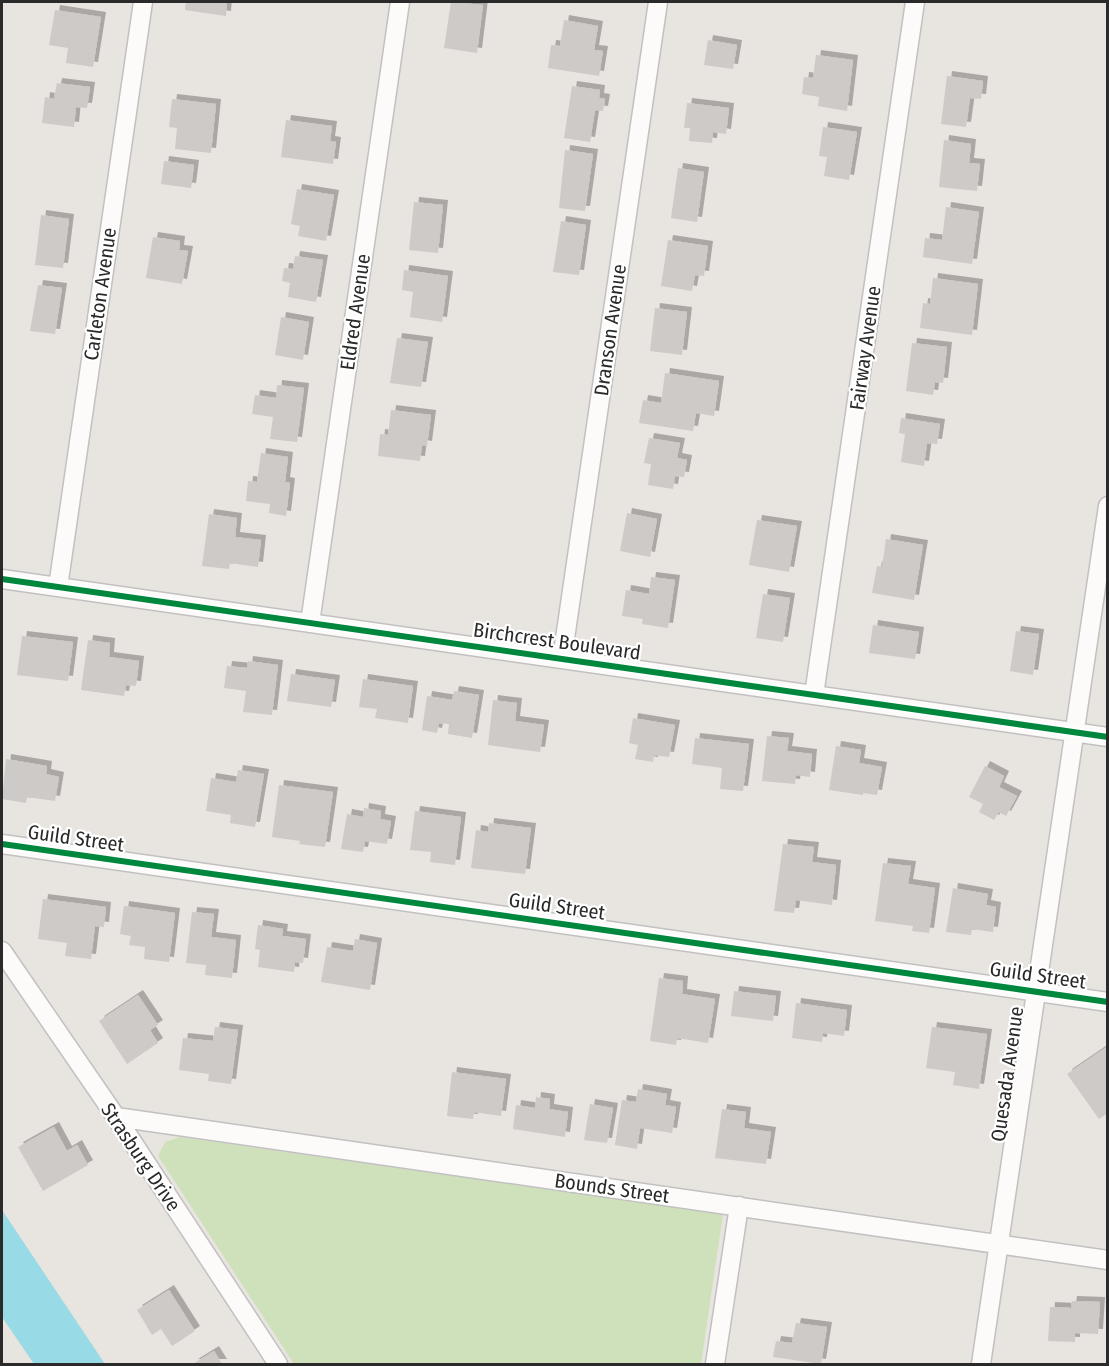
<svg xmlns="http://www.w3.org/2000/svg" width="1109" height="1366" font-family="'Fira Sans Condensed',sans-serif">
  <defs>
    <filter id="shadow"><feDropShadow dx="5" dy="-5" stdDeviation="0" flood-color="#0004"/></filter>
  </defs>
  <rect width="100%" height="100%" fill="#e8e4e0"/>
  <!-- green -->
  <path fill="#cfe1bb" d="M 180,1137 L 723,1214 L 701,1364 L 294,1364 L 158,1156 L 165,1142 Z"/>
  <!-- water -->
  <path fill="#98dae6" d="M 2,1210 L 105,1364 L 34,1364 L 2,1317 Z"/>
  <!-- building -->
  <path fill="#cdcac7" filter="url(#shadow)" d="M 186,2 L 227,2 L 226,16 L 185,10 Z
    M 451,2 L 483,5 L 477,53 L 444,48 Z
    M 55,10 L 101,17 L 93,67 L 66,63 L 68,48 L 49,45 Z
    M 564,20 L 598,26 L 594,50 L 603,51 L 599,76 L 548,68 L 551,45 L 560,46 Z
    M 708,40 L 737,45 L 733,69 L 704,65 Z
    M 816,55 L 853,60 L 847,111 L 818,106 L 819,97 L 802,94 L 804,77 L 813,78 Z
    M 947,76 L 983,81 L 981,99 L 970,98 L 966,127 L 941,124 Z
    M 57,83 L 90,87 L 87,108 L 76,107 L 74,127 L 42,123 L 45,97 L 54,99 Z
    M 572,86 L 600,90 L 599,98 L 605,99 L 603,111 L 595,110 L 590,142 L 564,138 Z
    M 172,99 L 216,104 L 211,153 L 175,149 L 177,128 L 169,127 Z
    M 687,103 L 729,108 L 726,134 L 713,132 L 712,143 L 689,141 L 690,128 L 684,128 Z
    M 286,120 L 332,126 L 330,141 L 336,142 L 333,164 L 281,157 Z
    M 823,127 L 857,132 L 849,180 L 824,176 L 827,157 L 819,156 Z
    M 944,140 L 971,144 L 969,163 L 980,164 L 977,191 L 939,187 Z
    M 565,150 L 593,154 L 585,211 L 559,208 Z
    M 164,161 L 194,165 L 191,188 L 161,184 Z
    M 678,168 L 704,172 L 697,222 L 671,218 Z
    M 297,189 L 334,195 L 326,241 L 298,236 L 300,226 L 291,224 Z
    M 414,202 L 443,205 L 438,253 L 409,250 Z
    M 946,207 L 979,212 L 972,264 L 923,257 L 925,238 L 942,240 Z
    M 41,215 L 69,219 L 63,268 L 35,265 Z
    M 561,221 L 586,225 L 579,275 L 553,272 Z
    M 153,237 L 180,241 L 179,250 L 188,251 L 182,284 L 146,278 Z
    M 668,240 L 708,246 L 704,276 L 695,275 L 692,291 L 661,286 Z
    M 295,256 L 323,260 L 316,302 L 288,297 L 290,283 L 282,281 L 284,268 L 293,269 Z
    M 404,270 L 448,276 L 442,322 L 410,317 L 413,292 L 402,290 Z
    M 933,278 L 978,284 L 972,335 L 920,328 L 923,303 L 930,304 Z
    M 38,285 L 62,288 L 55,334 L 30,331 Z
    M 655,308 L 687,312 L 682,355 L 650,351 Z
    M 281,317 L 309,322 L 303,360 L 275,355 Z
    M 397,338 L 428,342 L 421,387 L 390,383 Z
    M 912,343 L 947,347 L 943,383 L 935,382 L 933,395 L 906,391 Z
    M 665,373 L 719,381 L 714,416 L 696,413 L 693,431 L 639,423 L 643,400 L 661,403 Z
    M 277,385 L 304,388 L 297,442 L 270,439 L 273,417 L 252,414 L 255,395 L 276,398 Z
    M 391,410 L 431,415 L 427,446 L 422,445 L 420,461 L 378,456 L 380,434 L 388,435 Z
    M 901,418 L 940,424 L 937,444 L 927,443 L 924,466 L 901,462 L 905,434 L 899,433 Z
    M 649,438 L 680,443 L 677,458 L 687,460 L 684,477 L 675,476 L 673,489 L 648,485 L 651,464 L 644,463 Z
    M 261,453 L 288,457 L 285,482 L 290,483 L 286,516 L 269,513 L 270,504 L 246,501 L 248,481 L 257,482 Z
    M 627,513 L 657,519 L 650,557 L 620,551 Z
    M 209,514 L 237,518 L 235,537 L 261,540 L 258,567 L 230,563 L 229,569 L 202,566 Z
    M 757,520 L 797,526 L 789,572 L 749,565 Z
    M 886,539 L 923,545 L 914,600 L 872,593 L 877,566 L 882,567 Z
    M 651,577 L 675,580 L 668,628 L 642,624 L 643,619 L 622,616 L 626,590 L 649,594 Z
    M 763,594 L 790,598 L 783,642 L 756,638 Z
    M 873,625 L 919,632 L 915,659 L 869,653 Z
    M 1016,631 L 1039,634 L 1033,675 L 1010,671 Z
    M 22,636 L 73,642 L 68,681 L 17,675 Z
    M 88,640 L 110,643 L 109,657 L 139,661 L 136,686 L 126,685 L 124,696 L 81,690 Z
    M 248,661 L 278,665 L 272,715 L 243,712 L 246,691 L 224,688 L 227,666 L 247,668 Z
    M 291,674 L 335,680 L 331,707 L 287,701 Z
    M 363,679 L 413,686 L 408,723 L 375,718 L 377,709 L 359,707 Z
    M 454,691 L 479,695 L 472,738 L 448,734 L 449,724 L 439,723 L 437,733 L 422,730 L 427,696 L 452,700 Z
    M 493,700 L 517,703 L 515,721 L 544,725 L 540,752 L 488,745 Z
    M 633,718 L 675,725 L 669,757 L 654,755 L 653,762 L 635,759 L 638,745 L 629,743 Z
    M 767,736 L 789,738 L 787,751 L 812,754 L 810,777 L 796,775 L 795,784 L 762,781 Z
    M 695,738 L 749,744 L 743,791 L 720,789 L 722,768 L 692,764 Z
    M 836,746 L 861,750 L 859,763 L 882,767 L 877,795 L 863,793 L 863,795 L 829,790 Z
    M 6,759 L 47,766 L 46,774 L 59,777 L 55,801 L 27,797 L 26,803 L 2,799 Z
    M 985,766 L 1004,776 L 999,787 L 1017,796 L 1006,816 L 999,812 L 994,820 L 979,812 L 983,804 L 969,797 Z
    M 238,770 L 264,774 L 255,827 L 230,823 L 231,815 L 206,811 L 211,778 L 236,782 Z
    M 279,785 L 333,792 L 325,847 L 299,844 L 300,841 L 272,837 Z
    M 364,808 L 381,811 L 380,819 L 391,821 L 387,844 L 365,841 L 363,852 L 341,849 L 347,814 L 363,817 Z
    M 415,811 L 461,817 L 455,865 L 430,862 L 431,852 L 410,850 Z
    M 489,823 L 531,828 L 525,874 L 471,868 L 476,830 L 488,832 Z
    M 783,844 L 814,847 L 812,862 L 836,865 L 832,905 L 796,900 L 794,913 L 774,911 Z
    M 883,863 L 911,866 L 908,884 L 935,888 L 929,933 L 912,931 L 913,926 L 875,921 Z
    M 953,888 L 988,894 L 986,905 L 996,907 L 993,932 L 972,929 L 971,935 L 946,932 Z
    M 43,899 L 106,907 L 104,927 L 95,926 L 91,959 L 65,956 L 67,943 L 38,939 Z
    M 124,906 L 175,913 L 169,962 L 144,959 L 145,947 L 129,945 L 131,936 L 120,934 Z
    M 192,912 L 214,914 L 211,937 L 236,940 L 232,978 L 205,975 L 206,965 L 186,963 Z
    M 258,925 L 283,929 L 282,936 L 306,939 L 303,963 L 295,962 L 294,972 L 258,967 L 260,950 L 255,949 Z
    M 355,939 L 377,943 L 370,990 L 321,982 L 327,947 L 353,951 Z
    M 659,978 L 683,981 L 682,994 L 715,999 L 708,1043 L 677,1038 L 676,1045 L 650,1041 Z
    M 734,991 L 776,996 L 773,1021 L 731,1016 Z
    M 138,995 L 158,1025 L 150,1030 L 158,1043 L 127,1064 L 99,1021 Z
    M 796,1003 L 847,1010 L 844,1036 L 823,1033 L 822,1042 L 792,1038 Z
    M 215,1027 L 238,1030 L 231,1084 L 208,1081 L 209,1074 L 179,1070 L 183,1038 L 213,1041 Z
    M 932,1027 L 987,1034 L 979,1089 L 953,1085 L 955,1072 L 926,1068 Z
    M 1108,1046 L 1108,1113 L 1099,1119 L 1067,1074 Z
    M 452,1072 L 506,1079 L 501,1116 L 474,1112 L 473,1119 L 447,1116 Z
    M 638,1089 L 667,1094 L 665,1105 L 676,1107 L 672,1133 L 640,1128 L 637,1149 L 615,1145 L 622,1100 L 636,1102 Z
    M 536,1097 L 550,1099 L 549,1109 L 568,1112 L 565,1137 L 513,1129 L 516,1105 L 535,1108 Z
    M 590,1104 L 613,1108 L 607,1143 L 584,1140 Z
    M 722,1109 L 746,1112 L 744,1128 L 771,1132 L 766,1164 L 715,1158 Z
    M 54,1127 L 67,1151 L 77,1145 L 88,1165 L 43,1191 L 18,1147 Z
    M 169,1290 L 195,1331 L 172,1346 L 161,1329 L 152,1335 L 137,1310 Z
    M 1072,1301 L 1100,1302 L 1098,1334 L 1075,1333 L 1075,1342 L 1048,1341 L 1050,1307 L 1071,1308 Z
    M 796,1323 L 827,1327 L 821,1364 L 773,1357 L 776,1341 L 792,1343 Z
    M 214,1351 L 222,1364 L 193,1364 Z"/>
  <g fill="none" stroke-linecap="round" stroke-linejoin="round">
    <!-- minor casing -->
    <g stroke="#c2c1c1" stroke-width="21">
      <path id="minor" d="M 2,579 L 1108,737
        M 58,587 L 143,2
        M 310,623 L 400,2
        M 562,659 L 658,2
        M 814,695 L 915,2
        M 2,844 L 1108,1002
        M 2,951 L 116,1117 L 278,1364
        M 116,1117 L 1108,1260
        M 715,1364 L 739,1206
        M 981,1364 L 1108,506"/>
    </g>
    <!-- minor -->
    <use href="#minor" stroke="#fcfbfa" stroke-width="18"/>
    <!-- cycleway casing -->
    <g stroke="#fff" stroke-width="10">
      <path id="cycleway" d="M 2,579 L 1108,737
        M 2,844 L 1108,1002"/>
    </g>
    <!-- cycleway -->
    <use href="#cycleway" stroke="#00873e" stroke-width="6"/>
  </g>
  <g text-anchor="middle" stroke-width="4.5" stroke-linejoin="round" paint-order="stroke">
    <!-- street labels -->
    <g font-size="20" fill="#2a2a2a" stroke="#fff">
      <text transform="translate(100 294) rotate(-82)" y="7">Carleton Avenue</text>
      <text transform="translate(355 312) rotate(-82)" y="7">Eldred Avenue</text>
      <text transform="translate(610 330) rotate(-82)" y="7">Dranson Avenue</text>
      <text transform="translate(865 348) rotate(-82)" y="7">Fairway Avenue</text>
      <text transform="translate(557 641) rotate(8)" y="7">Birchcrest Boulevard</text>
      <text transform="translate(76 838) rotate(8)" y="7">Guild Street</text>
      <text transform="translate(557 906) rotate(8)" y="7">Guild Street</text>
      <text transform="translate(1038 975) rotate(8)" y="7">Guild Street</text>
      <text transform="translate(1007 1074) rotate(-82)" y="7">Quesada Avenue</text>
      <text transform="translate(141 1157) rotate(56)" y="7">Strasburg Drive</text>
      <text transform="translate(612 1188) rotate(8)" y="7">Bounds Street</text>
    </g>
  </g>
  <!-- border -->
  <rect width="1109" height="1366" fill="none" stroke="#2a2a2a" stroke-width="6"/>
</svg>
